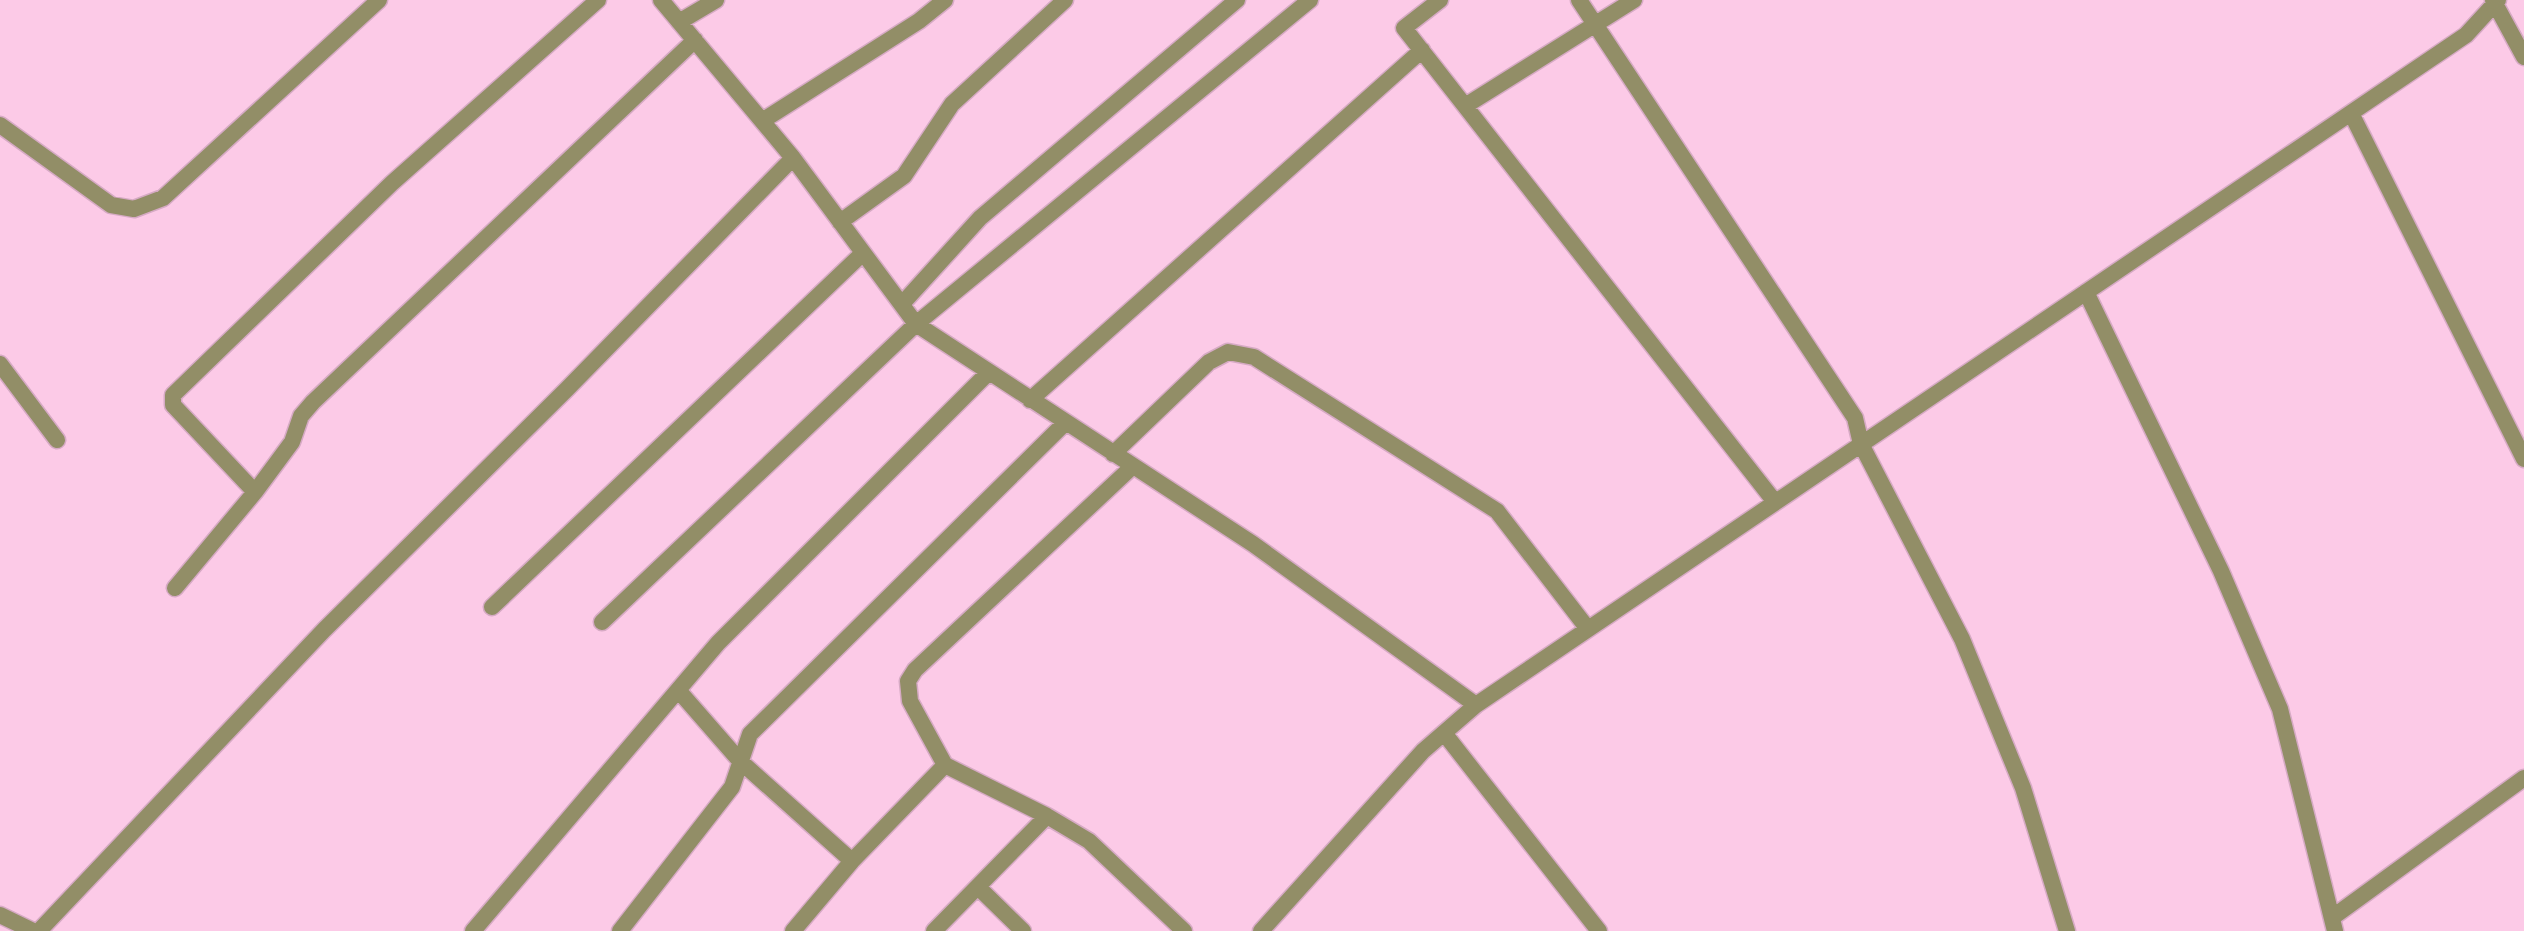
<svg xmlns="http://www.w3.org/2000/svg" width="2524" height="931" font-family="'Titillium Web',sans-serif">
  <rect width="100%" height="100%" fill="#fccae7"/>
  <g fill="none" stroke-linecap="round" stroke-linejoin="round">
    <!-- minor casing -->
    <g stroke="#d6aac4" stroke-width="19">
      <path id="minor" d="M 661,0 L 793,158 L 916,324 L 1253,544 L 1476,705
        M 1440,0 L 1404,28 L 1775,502
        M 1579,0 L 1855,418 L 1861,444 L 1962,639 L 2023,788 L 2067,931
        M 2493,0 L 2524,57
        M 679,22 L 716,0
        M 1465,106 L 1634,0
        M 2351,113 L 2524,459
        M 762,121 L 919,21 L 945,0
        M 0,125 L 111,205 L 134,209 L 163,198 L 379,0
        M 840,222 L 904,176 L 952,104 L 1065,0
        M 2086,292 L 2221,571 L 2280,709 L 2335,931
        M 902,304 L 980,218 L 1237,0
        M 0,364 L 57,440
        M 1030,400 L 1422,50
        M 1113,454 L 1209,362 L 1228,352 L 1254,357 L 1497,511 L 1588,629
        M 1133,466 L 915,670 L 908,681 L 910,701 L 945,765 L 1047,816 L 1089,841 L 1184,931
        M 255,492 L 173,405 L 173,395 L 392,183 L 598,0
        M 175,588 L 255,492 L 292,442 L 301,416 L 313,402 L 695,40
        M 492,607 L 863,253
        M 602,622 L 916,324 L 1310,0
        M 678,690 L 740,761 L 852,861
        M 1444,733 L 1599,931
        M 978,887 L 1023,931
        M 0,915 L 33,931
        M 2333,917 L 2524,778
        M 39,931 L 324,630 L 567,389 L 793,158
        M 473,931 L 718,643 L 989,372
        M 620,931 L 732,787 L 750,734 L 1065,423
        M 793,931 L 852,861 L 945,765
        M 934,931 L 1047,816
        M 1261,931 L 1423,751 L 1476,705 L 2466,35 L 2498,0"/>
    </g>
    <!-- minor -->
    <use href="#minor" stroke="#928e67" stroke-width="16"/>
  </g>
</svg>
